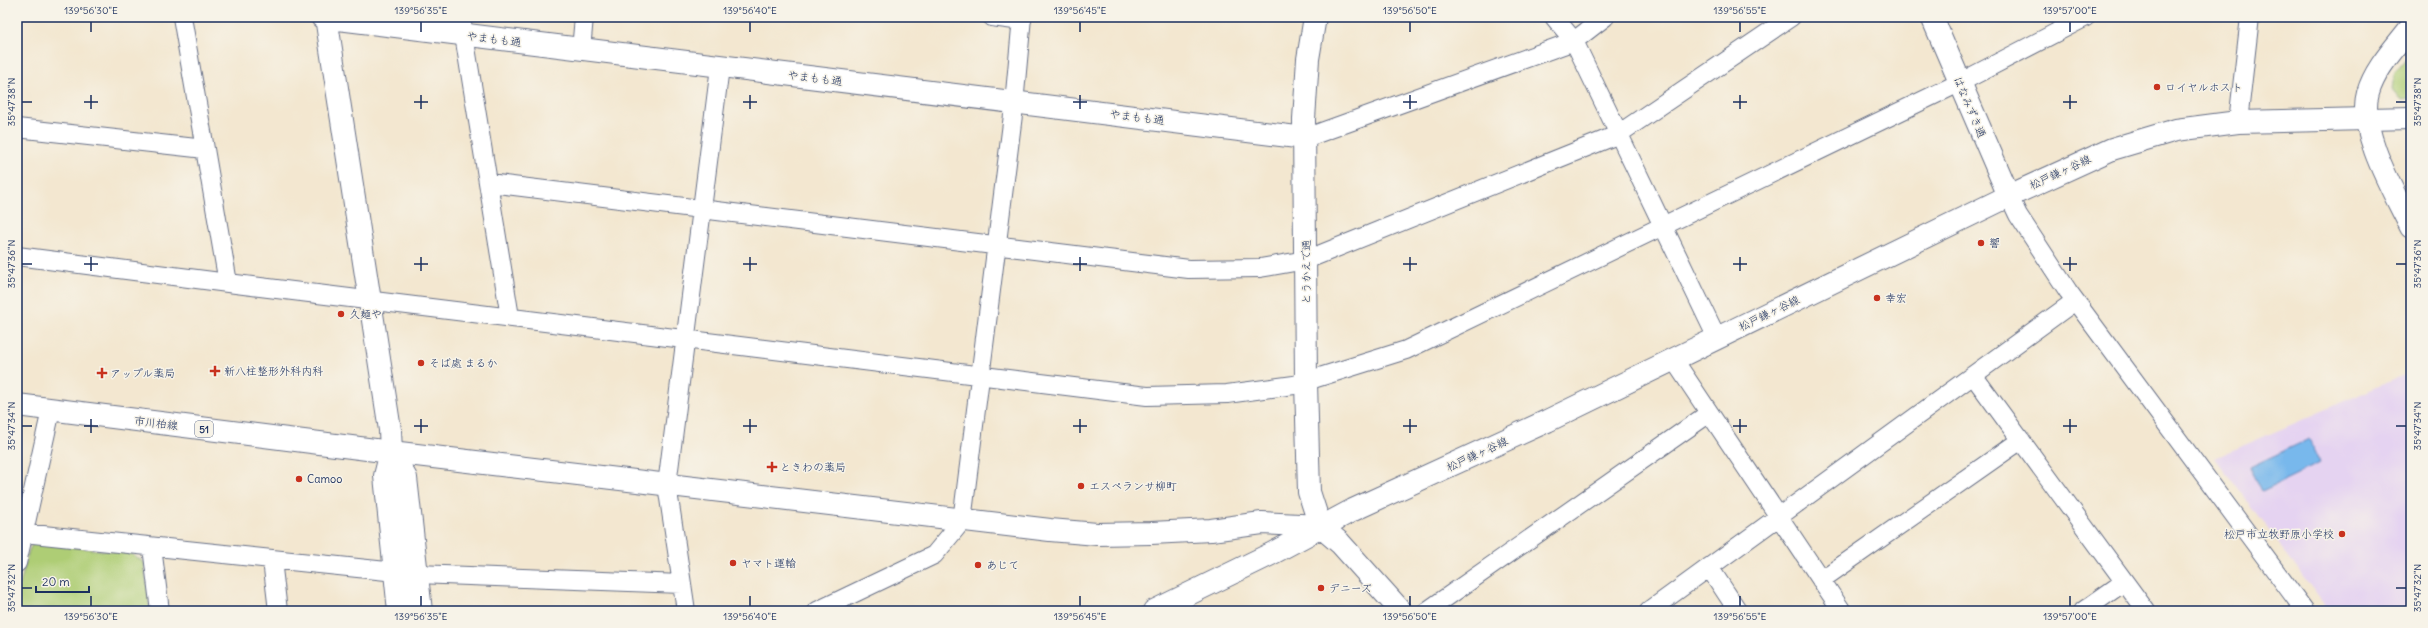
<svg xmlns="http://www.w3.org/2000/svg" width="2428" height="628" font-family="Delius,'Klee One',sans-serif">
  <rect width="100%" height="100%" fill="#f7f3e8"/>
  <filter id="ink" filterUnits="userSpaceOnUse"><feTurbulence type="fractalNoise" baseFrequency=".025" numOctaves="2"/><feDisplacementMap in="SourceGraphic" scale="8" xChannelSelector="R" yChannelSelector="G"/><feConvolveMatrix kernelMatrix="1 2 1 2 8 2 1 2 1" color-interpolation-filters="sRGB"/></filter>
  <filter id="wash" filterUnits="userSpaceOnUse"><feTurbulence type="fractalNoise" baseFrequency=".012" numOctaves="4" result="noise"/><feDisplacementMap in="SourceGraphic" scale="16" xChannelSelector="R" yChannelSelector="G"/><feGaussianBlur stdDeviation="0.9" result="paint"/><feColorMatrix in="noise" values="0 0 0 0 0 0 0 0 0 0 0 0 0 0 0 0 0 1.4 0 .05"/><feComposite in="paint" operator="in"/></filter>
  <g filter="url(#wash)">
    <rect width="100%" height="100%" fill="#f3e7d0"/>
    <!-- built -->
    <path fill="#e5d3f1" d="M 2411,372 L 2411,611 L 2329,611 L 2215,458 Z"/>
    <!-- green -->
    <path fill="#aecd75" stroke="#647e6a" d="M 2411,53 L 2411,98 L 2402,99 L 2392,87 L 2395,73 Z
      M 33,543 L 130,553 L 144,562 L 150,611 L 17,611 L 17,596 L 29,550 Z"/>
    <!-- water -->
    <path fill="#78b8ec" stroke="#4a74a5" d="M 2309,439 L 2320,463 L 2262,491 L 2250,467 Z"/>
  </g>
  <g filter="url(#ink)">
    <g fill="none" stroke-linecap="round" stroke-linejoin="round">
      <!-- service casing -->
      <g stroke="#676f86" stroke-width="11">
        <path id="service" d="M 2057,17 L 2066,28"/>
      </g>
      <!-- minor casing -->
      <g stroke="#676f86" stroke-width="20">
        <path id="minor" d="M 461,17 L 510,317
          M 992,17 L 1022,21
          M 1554,17 L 1574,41 L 1717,338
          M 581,50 L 584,17
          M 2238,122 L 2250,17
          M 17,128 L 205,149 L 182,17
          M 1305,138 L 1574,41 L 1605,17
          M 205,149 L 228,283 L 1147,396 L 1227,394 L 1294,385 L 1406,350 L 1959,83 L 2086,17
          M 489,183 L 1189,269 L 1260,268 L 1306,260 L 1617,135 L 1791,17
          M 2009,196 L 2018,215 L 2068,291 L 2305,611
          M 17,256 L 228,283
          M 1674,360 L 1842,611
          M 1973,375 L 2146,611
          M 24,533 L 396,572
          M 152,547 L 160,611
          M 272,560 L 278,611
          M 17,563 L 51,410
          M 1709,567 L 1738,611
          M 417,574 L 682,584 L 686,611
          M 1821,580 L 2021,440
          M 682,584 L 667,485 L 720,67
          M 817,611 L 934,555 L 962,521 L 1013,115 L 1022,17
          M 1427,611 L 1708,414
          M 1649,611 L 2075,301
          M 2083,611 L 2124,582"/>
      </g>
      <!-- tertiary casing -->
      <g stroke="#676f86" stroke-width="24">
        <path id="tertiary" d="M 322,17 L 1305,138
          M 326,17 L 390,430 L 391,452 L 1050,530 L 1097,534 L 1151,533 L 1211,530 L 1262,523 L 1320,526 L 1340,543 L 1401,611
          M 1315,17 L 1308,59 L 1304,119 L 1306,382 L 1309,492 L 1320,526
          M 1932,17 L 2009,196
          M 2411,27 C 2396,47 2375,68 2368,93 C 2357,130 2395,194 2411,227"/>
      </g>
      <!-- secondary casing -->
      <g stroke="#676f86" stroke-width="24">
        <path id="secondary" d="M 1154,611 L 1271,554 L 1353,510 L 1547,421 L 2009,196 L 2112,149 L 2176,130 L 2238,122 L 2411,118"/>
      </g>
      <!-- primary casing -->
      <g stroke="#676f86" stroke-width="24">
        <path id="primary" d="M 17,405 L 391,452
          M 391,452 L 406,478 L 421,611
          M 391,452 L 385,476 L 399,611"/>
      </g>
      <!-- service -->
      <use href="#service" stroke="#fff" stroke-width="9"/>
      <!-- minor -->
      <use href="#minor" stroke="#fff" stroke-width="18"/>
      <!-- tertiary -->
      <use href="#tertiary" stroke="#fff" stroke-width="22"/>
      <!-- secondary -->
      <use href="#secondary" stroke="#fff" stroke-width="22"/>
      <!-- primary -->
      <use href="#primary" stroke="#fff" stroke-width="22"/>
    </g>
  </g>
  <!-- ticks -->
  <path fill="none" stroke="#1b2f5e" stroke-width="1.5" d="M 91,22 L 91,32M 421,22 L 421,32M 750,22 L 750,32M 1080,22 L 1080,32M 1410,22 L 1410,32M 1740,22 L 1740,32M 2070,22 L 2070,32M 91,95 L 91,109M 421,95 L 421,109M 750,95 L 750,109M 1080,95 L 1080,109M 1410,95 L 1410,109M 1740,95 L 1740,109M 2070,95 L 2070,109M 22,102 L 32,102M 84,102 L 98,102M 414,102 L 428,102M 743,102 L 757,102M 1073,102 L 1087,102M 1403,102 L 1417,102M 1733,102 L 1747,102M 2063,102 L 2077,102M 2396,102 L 2406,102M 91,257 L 91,271M 421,257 L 421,271M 750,257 L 750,271M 1080,257 L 1080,271M 1410,257 L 1410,271M 1740,257 L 1740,271M 2070,257 L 2070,271M 22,264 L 32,264M 84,264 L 98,264M 414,264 L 428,264M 743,264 L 757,264M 1073,264 L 1087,264M 1403,264 L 1417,264M 1733,264 L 1747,264M 2063,264 L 2077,264M 2396,264 L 2406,264M 91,419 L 91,433M 421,419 L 421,433M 750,419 L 750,433M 1080,419 L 1080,433M 1410,419 L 1410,433M 1740,419 L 1740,433M 2070,419 L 2070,433M 22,426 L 32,426M 84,426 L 98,426M 414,426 L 428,426M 743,426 L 757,426M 1073,426 L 1087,426M 1403,426 L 1417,426M 1733,426 L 1747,426M 2063,426 L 2077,426M 2396,426 L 2406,426M 22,588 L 32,588M 2396,588 L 2406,588M 91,596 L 91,606M 421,596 L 421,606M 750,596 L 750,606M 1080,596 L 1080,606M 1410,596 L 1410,606M 1740,596 L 1740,606M 2070,596 L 2070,606"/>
  <!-- markers -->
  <g fill="#c8321e" stroke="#f7f3e8" stroke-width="1.5">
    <circle cx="2157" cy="87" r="4"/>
    <circle cx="1981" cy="243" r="4"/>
    <circle cx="1877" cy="298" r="4"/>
    <circle cx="341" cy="314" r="4"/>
    <circle cx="421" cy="363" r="4"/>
    <path d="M213 365h4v4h4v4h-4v4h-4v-4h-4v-4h4z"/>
    <path d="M100 367h4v4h4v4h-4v4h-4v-4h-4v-4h4z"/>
    <path d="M770 461h4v4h4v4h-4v4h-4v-4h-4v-4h4z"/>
    <circle cx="299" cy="479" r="4"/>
    <circle cx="1081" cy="486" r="4"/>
    <circle cx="2342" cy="534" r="4"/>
    <circle cx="733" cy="563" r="4"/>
    <circle cx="978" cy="565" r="4"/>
    <circle cx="1321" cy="588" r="4"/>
  </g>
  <g text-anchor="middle" stroke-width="3" stroke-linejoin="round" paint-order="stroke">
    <!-- shield labels -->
    <rect fill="#f7f3e8" stroke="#5d6a87" stroke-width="1" x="195" y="421" width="18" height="16" rx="3"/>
    <g font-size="10" font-weight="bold" fill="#1b2f5e">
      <text x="204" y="433">51</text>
    </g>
    <!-- street labels -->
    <g font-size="11" fill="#1b2f5e" stroke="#f7f3e8">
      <text transform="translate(494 39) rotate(7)" y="4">やまもも通</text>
      <text transform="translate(815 78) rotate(7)" y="4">やまもも通</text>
      <text transform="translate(1970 107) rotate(67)" y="4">はなみずき通</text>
      <text transform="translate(1137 117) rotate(7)" y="4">やまもも通</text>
      <text transform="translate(2060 172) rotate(-25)" y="4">松戸鎌ヶ谷線</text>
      <text transform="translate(1306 272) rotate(-90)" y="4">とうかえで通</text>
      <text transform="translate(1769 313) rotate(-26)" y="4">松戸鎌ヶ谷線</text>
      <text transform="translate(156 423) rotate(7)" y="4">市川柏線</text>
      <text transform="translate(1477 454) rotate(-25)" y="4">松戸鎌ヶ谷線</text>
    </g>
    <!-- poi labels -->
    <g font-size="11" fill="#1b2f5e" stroke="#f7f3e8" text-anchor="start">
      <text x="2165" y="91">ロイヤルホスト</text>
      <text x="1989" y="247">響</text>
      <text x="1885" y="302">幸宏</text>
      <text x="349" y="318">久麺や</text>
      <text x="429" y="367">そば處 まるか</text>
      <text x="224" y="375">新八柱整形外科内科</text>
      <text x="110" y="377">アップル薬局</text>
      <text x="780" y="471">ときわの薬局</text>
      <text x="307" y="483">Camoo</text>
      <text x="1089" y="490">エスペランサ柳町</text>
      <text x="2334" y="538" text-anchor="end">松戸市立牧野原小学校</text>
      <text x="741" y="567">ヤマト運輸</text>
      <text x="986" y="569">あじて</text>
      <text x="1329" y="592">デニーズ</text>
    </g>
  </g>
  <!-- margin -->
  <rect width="2428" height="628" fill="none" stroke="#f7f3e8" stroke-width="44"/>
  <!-- scale -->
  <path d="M36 586v6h53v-6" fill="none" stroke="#1b2f5e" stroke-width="2"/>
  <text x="42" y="586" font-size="12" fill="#1b2f5e" stroke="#f7f3e8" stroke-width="3" paint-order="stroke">20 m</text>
  <rect x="22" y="22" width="2384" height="584" fill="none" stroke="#1b2f5e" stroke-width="1.5"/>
  <g font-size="10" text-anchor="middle" fill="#1b2f5e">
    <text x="91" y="14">139°56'30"E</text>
    <text x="421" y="14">139°56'35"E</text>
    <text x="750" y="14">139°56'40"E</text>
    <text x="1080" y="14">139°56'45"E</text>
    <text x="1410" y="14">139°56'50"E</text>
    <text x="1740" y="14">139°56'55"E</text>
    <text x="2070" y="14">139°57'00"E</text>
    <text transform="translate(11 102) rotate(-90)" y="4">35°47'38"N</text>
    <text transform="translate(2417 102) rotate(-90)" y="4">35°47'38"N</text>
    <text transform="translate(11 264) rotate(-90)" y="4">35°47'36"N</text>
    <text transform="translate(2417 264) rotate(-90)" y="4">35°47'36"N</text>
    <text transform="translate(11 426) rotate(-90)" y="4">35°47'34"N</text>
    <text transform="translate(2417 426) rotate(-90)" y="4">35°47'34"N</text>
    <text transform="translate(11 588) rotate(-90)" y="4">35°47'32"N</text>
    <text transform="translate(2417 588) rotate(-90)" y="4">35°47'32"N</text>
    <text x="91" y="620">139°56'30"E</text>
    <text x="421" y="620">139°56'35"E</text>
    <text x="750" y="620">139°56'40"E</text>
    <text x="1080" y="620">139°56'45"E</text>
    <text x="1410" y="620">139°56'50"E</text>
    <text x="1740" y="620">139°56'55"E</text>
    <text x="2070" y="620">139°57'00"E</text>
  </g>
</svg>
